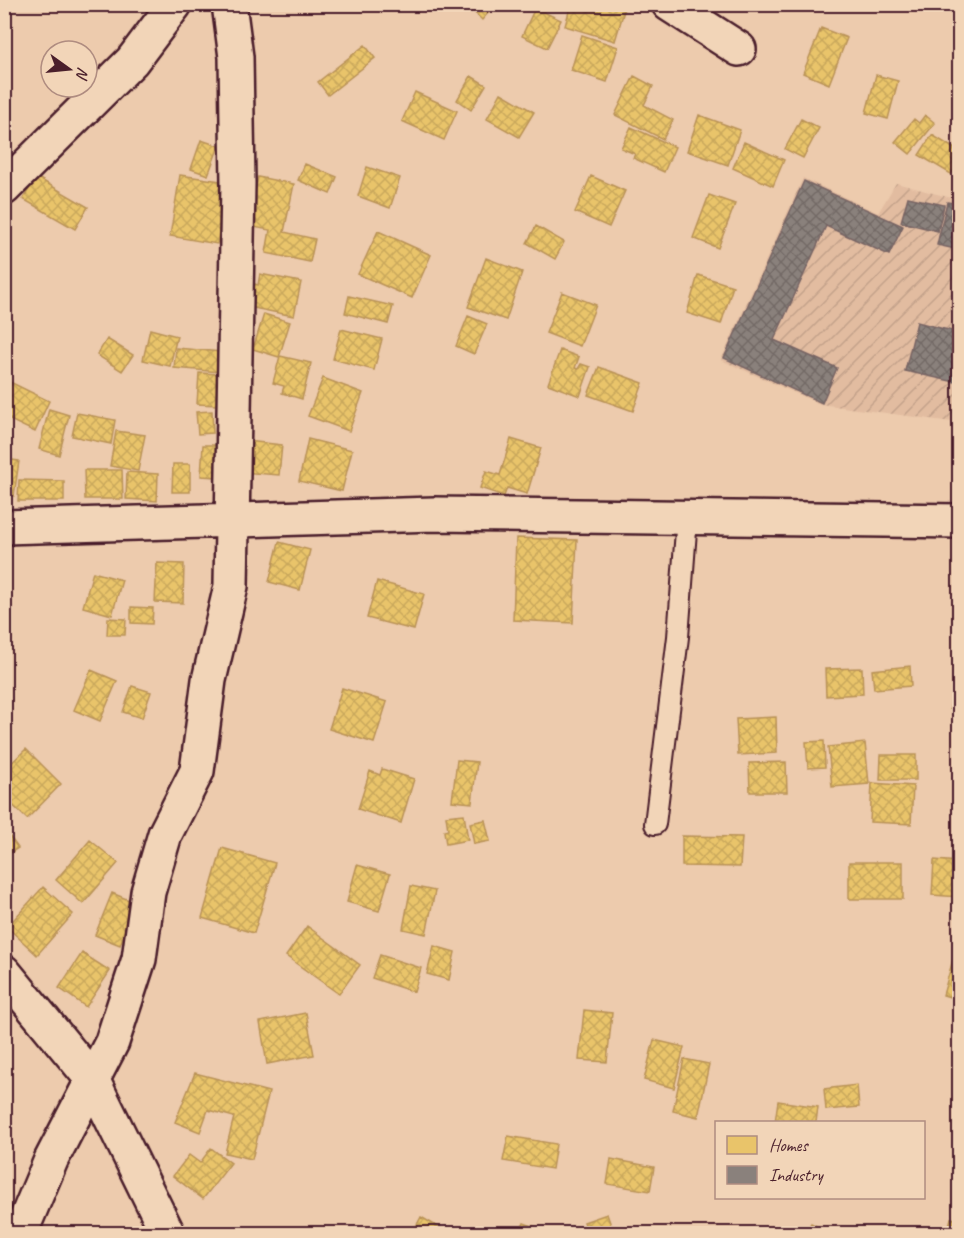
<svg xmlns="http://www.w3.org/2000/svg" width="964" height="1238" font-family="Caveat,sans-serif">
  <defs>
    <pattern id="industrial-furrows" width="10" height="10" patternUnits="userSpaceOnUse" patternTransform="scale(1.5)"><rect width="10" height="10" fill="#e2bca0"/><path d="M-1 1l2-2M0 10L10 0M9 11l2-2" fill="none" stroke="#c3a18a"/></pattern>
    <pattern id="homes-cross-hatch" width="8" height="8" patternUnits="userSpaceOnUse" patternTransform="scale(1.5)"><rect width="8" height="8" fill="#e9c46a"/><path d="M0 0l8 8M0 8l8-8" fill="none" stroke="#c9a85c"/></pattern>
    <pattern id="industry-cross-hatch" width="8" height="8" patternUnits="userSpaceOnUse" patternTransform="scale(1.5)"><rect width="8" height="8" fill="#8a817c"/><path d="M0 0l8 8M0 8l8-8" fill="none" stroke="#736966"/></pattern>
  </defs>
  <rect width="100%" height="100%" fill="#edcbad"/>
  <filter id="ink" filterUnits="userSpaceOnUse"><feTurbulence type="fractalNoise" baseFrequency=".0167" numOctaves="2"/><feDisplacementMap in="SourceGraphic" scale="12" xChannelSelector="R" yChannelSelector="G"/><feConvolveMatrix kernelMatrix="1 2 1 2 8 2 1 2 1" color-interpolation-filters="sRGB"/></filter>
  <g filter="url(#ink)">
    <!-- industrial -->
    <path fill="url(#industrial-furrows)" d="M 803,178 L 878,213 L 896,183 L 959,200 L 959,423 L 820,404 L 721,360 Z"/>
    <!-- homes -->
    <path fill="url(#homes-cross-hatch)" stroke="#b99257" stroke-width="1.5" d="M 466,4 L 496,4 L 482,20 Z
      M 571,4 L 626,4 L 615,41 L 565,26 Z
      M 535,8 L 561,20 L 547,48 L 522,36 Z
      M 821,28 L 847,38 L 829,84 L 803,73 Z
      M 582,35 L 618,47 L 607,82 L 571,70 Z
      M 365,45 L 375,58 L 328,95 L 318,82 Z
      M 876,75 L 898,81 L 888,119 L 866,113 Z
      M 471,76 L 486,85 L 471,110 L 457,100 Z
      M 634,76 L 653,86 L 644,105 L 673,120 L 663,139 L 615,115 Z
      M 415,92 L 457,111 L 444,140 L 402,121 Z
      M 501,93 L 534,112 L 519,137 L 487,119 Z
      M 699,115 L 740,130 L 728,165 L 687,151 Z
      M 925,115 L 935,123 L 910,154 L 895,142 L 914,119 L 919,123 Z
      M 801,119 L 819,128 L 803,158 L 785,149 Z
      M 631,127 L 675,147 L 664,172 L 633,158 L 635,154 L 621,148 Z
      M 932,135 L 960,152 L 960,162 L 951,174 L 919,155 Z
      M 201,140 L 219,146 L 208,175 L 191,169 Z
      M 744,142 L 784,160 L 773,186 L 733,168 Z
      M 305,164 L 337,177 L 330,194 L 298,180 Z
      M 367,167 L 400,178 L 390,208 L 358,196 Z
      M 180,175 L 227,182 L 217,244 L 170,236 Z
      M 591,176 L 625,191 L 609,227 L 575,212 Z
      M 36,177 L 88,207 L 75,229 L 23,199 Z
      M 258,177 L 294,184 L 284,232 L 315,239 L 310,262 L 266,253 L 270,230 L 248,226 Z
      M 709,195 L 735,204 L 718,248 L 693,238 Z
      M 536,226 L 564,242 L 555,259 L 527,243 Z
      M 378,231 L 431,255 L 412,298 L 358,274 Z
      M 486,258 L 522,272 L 506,320 L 468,307 Z
      M 260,274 L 301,282 L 294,316 L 253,308 L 254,301 L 245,299 L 248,282 L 258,285 Z
      M 698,275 L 733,286 L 721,324 L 687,313 Z
      M 562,292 L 596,305 L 580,346 L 546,333 Z
      M 349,296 L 393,306 L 388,324 L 345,313 Z
      M 264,314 L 290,322 L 279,357 L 253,349 Z
      M 468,316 L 487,324 L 474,354 L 456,346 Z
      M 150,329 L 177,336 L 170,366 L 143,360 Z
      M 341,329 L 382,339 L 374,370 L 333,359 Z
      M 107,339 L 133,355 L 122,371 L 97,355 Z
      M 176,348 L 222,352 L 220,372 L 174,368 Z
      M 560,350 L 579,357 L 575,368 L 578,369 L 581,364 L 590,367 L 580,396 L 548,384 Z
      M 280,356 L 311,363 L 302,399 L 282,393 L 284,386 L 273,383 Z
      M 599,367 L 643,383 L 633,411 L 588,395 Z
      M 199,373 L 219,374 L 217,405 L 197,404 Z
      M 323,378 L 363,393 L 349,431 L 308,416 Z
      M 4,379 L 49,401 L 35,432 L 4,417 Z
      M 49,409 L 69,415 L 59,455 L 39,449 Z
      M 212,411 L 213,433 L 198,434 L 196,412 Z
      M 77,413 L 115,420 L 111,444 L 72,436 Z
      M 116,431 L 145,435 L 138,471 L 110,466 Z
      M 308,439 L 352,450 L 342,491 L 299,481 Z
      M 511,439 L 541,448 L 527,494 L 507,488 L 504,496 L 480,488 L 486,471 L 500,475 Z
      M 246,441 L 282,445 L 279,475 L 242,472 Z
      M 203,445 L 217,445 L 216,477 L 201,476 Z
      M 4,459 L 19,461 L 14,496 L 4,495 Z
      M 173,464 L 190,464 L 190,492 L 172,492 Z
      M 84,470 L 122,470 L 123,499 L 85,499 Z
      M 127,472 L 158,474 L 157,501 L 126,499 Z
      M 19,480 L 64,481 L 64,501 L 18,501 Z
      M 516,538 L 577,540 L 573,623 L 513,620 Z
      M 279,542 L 310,550 L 300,590 L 269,582 Z
      M 157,563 L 184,564 L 183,603 L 155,602 Z
      M 93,572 L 122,580 L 112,615 L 83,607 Z
      M 377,581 L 424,594 L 414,630 L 367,618 Z
      M 131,607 L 153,608 L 152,624 L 131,623 Z
      M 108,618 L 126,619 L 125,635 L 107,635 Z
      M 910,666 L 911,686 L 874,689 L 872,670 Z
      M 862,668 L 863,694 L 826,696 L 825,669 Z
      M 91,670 L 117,681 L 100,721 L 74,710 Z
      M 132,686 L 151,692 L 142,718 L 123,712 Z
      M 342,688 L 387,702 L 374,743 L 329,729 Z
      M 953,690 L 960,690 L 960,710 L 950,709 Z
      M 776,717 L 777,753 L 738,755 L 736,719 Z
      M 824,741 L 825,767 L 808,768 L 806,742 Z
      M 865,743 L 869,784 L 832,787 L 828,747 Z
      M 26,749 L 61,784 L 27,819 L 4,797 L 4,770 Z
      M 881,755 L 916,755 L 916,780 L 880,780 Z
      M 457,760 L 477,762 L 472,803 L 452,801 Z
      M 786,762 L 787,792 L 750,792 L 749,763 Z
      M 956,763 L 960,763 L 960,783 L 955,783 Z
      M 382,769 L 414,779 L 401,823 L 358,809 L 370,771 L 380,775 Z
      M 872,783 L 913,786 L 911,824 L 870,822 Z
      M 464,814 L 468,840 L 446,844 L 444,831 L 448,830 L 446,816 Z
      M 485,820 L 490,841 L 474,844 L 470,823 Z
      M 4,829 L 18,848 L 4,857 Z
      M 682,836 L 742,837 L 740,867 L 682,866 Z
      M 90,840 L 118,863 L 83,904 L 56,880 Z
      M 222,848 L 275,863 L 254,933 L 202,918 Z
      M 934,860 L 960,862 L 960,897 L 932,895 Z
      M 849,862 L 903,862 L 903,899 L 849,899 Z
      M 357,865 L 390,874 L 379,911 L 347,902 Z
      M 411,886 L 435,891 L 426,934 L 403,929 Z
      M 43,887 L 73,914 L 37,955 L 7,927 Z
      M 112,893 L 136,903 L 120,945 L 95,935 Z
      M 307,926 L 360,965 L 339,994 L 286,956 Z
      M 434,946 L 455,952 L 449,980 L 427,974 Z
      M 82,953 L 110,971 L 86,1007 L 59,988 Z
      M 380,955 L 421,968 L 414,992 L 372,978 Z
      M 954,956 L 960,958 L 960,1000 L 943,995 Z
      M 584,1010 L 612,1013 L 607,1062 L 579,1060 Z
      M 306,1013 L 314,1055 L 267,1064 L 260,1022 Z
      M 654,1040 L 684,1047 L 674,1088 L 644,1080 Z
      M 684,1059 L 709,1064 L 698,1117 L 673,1111 Z
      M 195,1073 L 269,1092 L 252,1159 L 225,1153 L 234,1117 L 208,1110 L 200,1132 L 175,1122 Z
      M 857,1085 L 859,1107 L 826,1110 L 824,1089 Z
      M 778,1101 L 818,1107 L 816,1122 L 775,1122 Z
      M 508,1136 L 556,1144 L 552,1169 L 503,1161 Z
      M 211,1148 L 231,1163 L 203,1199 L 173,1176 L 189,1155 L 200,1163 Z
      M 611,1159 L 654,1167 L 650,1191 L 607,1184 Z
      M 607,1214 L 614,1234 L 589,1234 L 584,1222 Z
      M 421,1217 L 450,1234 L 412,1234 Z
      M 951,1218 L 960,1220 L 960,1234 L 947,1234 Z
      M 524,1223 L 543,1230 L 541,1234 L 519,1234 Z
      M 811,1223 L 830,1234 L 805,1234 Z"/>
    <!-- industry -->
    <path fill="url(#industry-cross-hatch)" stroke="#776464" stroke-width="1.5" d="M 804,181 L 903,226 L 889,255 L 826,226 L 774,340 L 837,368 L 822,403 L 724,358 Z
      M 908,197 L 944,205 L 938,231 L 901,222 Z
      M 947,202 L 960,204 L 960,250 L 937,245 Z
      M 917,322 L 960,333 L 960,383 L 905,371 Z"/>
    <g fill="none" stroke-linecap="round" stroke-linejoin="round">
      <!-- lane casing -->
      <g stroke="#4a1f2b" stroke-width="24">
        <path id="lane" d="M 655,824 L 678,637 L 687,517"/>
      </g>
      <!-- street casing -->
      <g stroke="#4a1f2b" stroke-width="38">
        <path id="street" d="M 669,4 L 739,49
          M 4,188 L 132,61 L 175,4
          M 4,527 L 434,514 L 960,521
          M 4,972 L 92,1079 L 168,1234
          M 20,1234 L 51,1160 L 112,1042 L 139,959 L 148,892 L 165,834 L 197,771 L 209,680 L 231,586 L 238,183 L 236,57 L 229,4"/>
      </g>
      <!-- lane -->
      <use href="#lane" stroke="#f2d5b8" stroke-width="20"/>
      <!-- street -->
      <use href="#street" stroke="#f2d5b8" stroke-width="33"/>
    </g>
  </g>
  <!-- margin -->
  <rect width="964" height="1238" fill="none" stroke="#f2d5b8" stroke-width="24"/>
  <rect x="12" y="12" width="940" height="1214" fill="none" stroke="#4a1f2b" stroke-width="2" filter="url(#ink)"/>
  <!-- legend -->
  <rect x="715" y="1121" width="210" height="78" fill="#f2d5b8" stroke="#af8c80" stroke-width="1.5"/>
  <rect x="727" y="1136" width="30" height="18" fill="#e9c46a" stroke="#af8c80" stroke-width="1.5"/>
  <text x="769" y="1151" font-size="18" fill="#4a1f2b">Homes</text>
  <rect x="727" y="1166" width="30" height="18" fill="#8a817c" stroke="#af8c80" stroke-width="1.5"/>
  <text x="769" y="1181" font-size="18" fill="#4a1f2b">Industry</text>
  <!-- north arrow -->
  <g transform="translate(69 69) rotate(105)"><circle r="28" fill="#f2d5b8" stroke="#af8c80" stroke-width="1.5"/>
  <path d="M0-4.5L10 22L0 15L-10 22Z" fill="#4a1f2b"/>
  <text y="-9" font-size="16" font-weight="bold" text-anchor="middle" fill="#4a1f2b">N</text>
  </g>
</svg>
